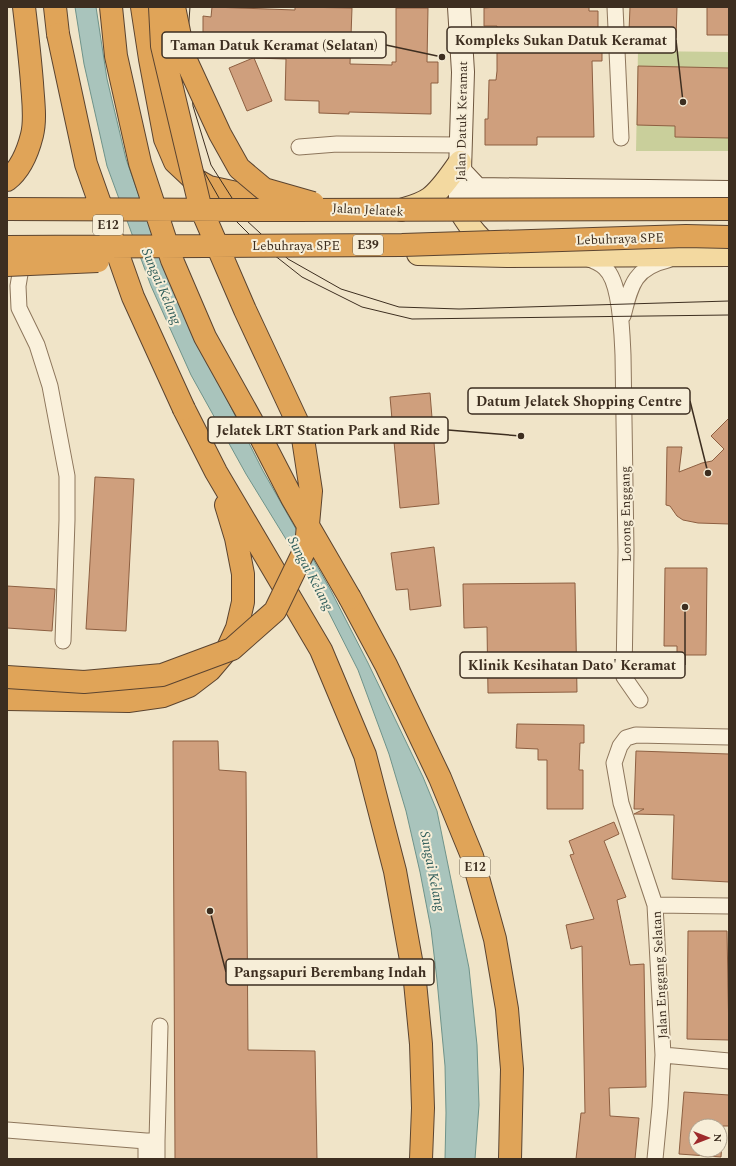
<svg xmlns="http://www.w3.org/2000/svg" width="736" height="1166" font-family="Spectral,serif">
  <rect width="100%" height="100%" fill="#f0e4c8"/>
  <!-- green -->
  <path fill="#c9cf9b" d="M 638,51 L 729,52 L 729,151 L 636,151 Z"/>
  <!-- water -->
  <path fill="#a9c4bc" stroke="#6f938a" d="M 75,7 L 96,7 L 107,79 L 126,159 L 168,277 L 205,356 L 263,471 L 330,589 L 368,663 L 423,777 L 437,811 L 469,968 L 477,1045 L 479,1105 L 475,1159 L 445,1159 L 446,1113 L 445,1066 L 437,980 L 431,929 L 420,872 L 406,811 L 389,754 L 358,670 L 319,593 L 246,474 L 191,375 L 151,286 L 107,166 L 84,64 Z"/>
  <!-- building -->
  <path fill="#cf9f7d" stroke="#8d5f41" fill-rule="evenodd" d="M 212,7 L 295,10 L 295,7 L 352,8 L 350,64 L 392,65 L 392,62 L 396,62 L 396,8 L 428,8 L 427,62 L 438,62 L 438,83 L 431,83 L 431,114 L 349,112 L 349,114 L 319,113 L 319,101 L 285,100 L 286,59 L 254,58 L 272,101 L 247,111 L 229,68 L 277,48 L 203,45 L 203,16 L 211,17 Z
    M 497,7 L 589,7 L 589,11 L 598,11 L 598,46 L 602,46 L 602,61 L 592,61 L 594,137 L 537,137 L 537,145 L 485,145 L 485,119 L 488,119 L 489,80 L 496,80 L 497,71 L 497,26 L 484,26 L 484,8 Z
    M 630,7 L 677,7 L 676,38 L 655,38 L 655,32 L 629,31 Z
    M 707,7 L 729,7 L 729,35 L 707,35 Z
    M 638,66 L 729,68 L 729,138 L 675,137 L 675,126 L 637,125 Z
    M 430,393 L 439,504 L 400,508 L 390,397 Z
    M 729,418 L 729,524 L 698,523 L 683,520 L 677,516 L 670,506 L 666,505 L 667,447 L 682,447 L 679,472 L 702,463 L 712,461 L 724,449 L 711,436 Z
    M 95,477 L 134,479 L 126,631 L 86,629 Z
    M 434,547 L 441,606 L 410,610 L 408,589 L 396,590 L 391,553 Z
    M 665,568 L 707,568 L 706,655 L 677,655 L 677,646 L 664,646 Z
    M 575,583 L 577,692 L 488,693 L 487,627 L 464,628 L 463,584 Z
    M 7,586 L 55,589 L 52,631 L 7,628 Z
    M 517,724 L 584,725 L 584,743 L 580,743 L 579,770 L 583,770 L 583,809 L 547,809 L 547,760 L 538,760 L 538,749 L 516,748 Z
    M 173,741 L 218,741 L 219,770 L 246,772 L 248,1050 L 315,1051 L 317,1159 L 175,1159 Z
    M 636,751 L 729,754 L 729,882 L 672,879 L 674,815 L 634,814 L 644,809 L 634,809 Z
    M 614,822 L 619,834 L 604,841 L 626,897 L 617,900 L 630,965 L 644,964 L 646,1087 L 609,1088 L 610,1116 L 639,1118 L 635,1159 L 576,1159 L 581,1113 L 585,1113 L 582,946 L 571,949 L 566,925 L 594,919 L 570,855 L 574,854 L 569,841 Z
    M 688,931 L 727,931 L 729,1040 L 687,1039 Z
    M 684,1092 L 729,1095 L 729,1126 L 723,1126 L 721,1157 L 679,1154 ZM 696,1126 L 720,1126 L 720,1150 L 696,1150 Z"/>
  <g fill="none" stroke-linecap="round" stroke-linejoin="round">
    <!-- street casing -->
    <g stroke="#8d765c" stroke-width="17">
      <path id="street" d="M 615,7 L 621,138
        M 299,147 L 337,144 L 460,145
        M 23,256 L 18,286 L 19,308 L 37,345 L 50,386 L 67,476 L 67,520 L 63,641
        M 586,258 C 592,260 600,263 605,268 C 621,282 622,334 623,355 L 626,550 L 624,677 L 640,700
        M 623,316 C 631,285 634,268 668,260
        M 655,905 L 729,906
        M 663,1055 L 729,1061
        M 7,1130 L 146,1141
        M 157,1141 L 157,1159
        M 146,1159 L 146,1141 L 157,1141 L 160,1026
        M 655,1159 L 660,1107 L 663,1055 L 655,905 L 621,803 L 614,763 L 620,746 L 626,738 L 636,735 L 729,737"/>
    </g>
    <!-- secondary casing -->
    <g stroke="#6f573f" stroke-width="24">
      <path id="secondary" d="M 459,7 L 463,72 L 460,171 L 460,211
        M 460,171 L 477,189 L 729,192"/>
    </g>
    <!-- primary casing -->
    <g stroke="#5b4430" stroke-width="24">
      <path id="primary" d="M 401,210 C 411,207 422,204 430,198 C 442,189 451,174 460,162
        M 460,211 C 470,227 479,241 496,250
        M 418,254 L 507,256 L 729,255"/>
    </g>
    <!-- highway casing -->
    <g stroke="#5b4430" stroke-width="24">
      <path id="highway" d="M 55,7 L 58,34
        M 142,7 L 150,59 L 165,139 L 175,162 L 191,177 L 209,187 L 287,204
        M 7,180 C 20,170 28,151 32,135 C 36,119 33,100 32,83 C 30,58 27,32 24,7
        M 184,409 L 216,472 L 321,650 L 365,755 L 395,871 L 415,982 L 421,1044 L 423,1108 L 421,1159
        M 350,598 L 386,665 L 440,778 L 472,856 L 495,939 L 507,1009 L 512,1069 L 510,1159
        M 7,699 L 128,701 L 163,696 L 189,686 L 210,670 L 227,650 L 237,628 L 243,602 L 243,574 L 236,538 L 226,505"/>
    </g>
    <!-- street -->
    <use href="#street" stroke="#faf1dc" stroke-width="15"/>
    <!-- secondary -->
    <use href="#secondary" stroke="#faf1dc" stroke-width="22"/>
    <!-- primary -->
    <use href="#primary" stroke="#f3d9a0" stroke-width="22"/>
    <!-- highway -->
    <use href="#highway" stroke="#e0a458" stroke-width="22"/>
    <!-- tram -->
    <path stroke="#3d2e20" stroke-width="1" d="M 180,7 L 178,37 L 184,110 L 202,168 L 227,212 L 255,240 L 302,277 L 362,307 L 412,319 L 729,315
      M 190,7 L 187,48 L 193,106 L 211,165 L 246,220 L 288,259 L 341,289 L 399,307 L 459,309 L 729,301"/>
    <!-- highway-bridge casing -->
    <g stroke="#5b4430" stroke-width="24" stroke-linecap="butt">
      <path id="highway-bridge" d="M 111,7 L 116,56 L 140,163 L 172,260 L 205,337 L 259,434 L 292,498 L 350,598
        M 174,7 L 184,56 L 220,134 L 239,168 L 264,189 L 313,203
        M 58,34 L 86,164 L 133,297 L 184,409
        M 7,209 L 289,210 L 729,209
        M 7,247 L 402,245 L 686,236 L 729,237
        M 7,265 L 98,261
        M 7,677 L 84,682 L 162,675 L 232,649 L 275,611 L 306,547 L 311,491 L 302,432 L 245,310 L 200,206 L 162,46 L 160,7"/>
    </g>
    <!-- highway-bridge -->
    <use href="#highway-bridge" stroke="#e0a458" stroke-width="22"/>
  </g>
  <g text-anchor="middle" stroke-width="4" stroke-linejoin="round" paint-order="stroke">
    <!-- shield labels -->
    <g fill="#f7eed8" stroke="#756857" stroke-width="1">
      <rect x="93" y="215" width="30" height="20" rx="3"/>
      <rect x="353" y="235" width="30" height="20" rx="3"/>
      <rect x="460" y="857" width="30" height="20" rx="3"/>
    </g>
    <g font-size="12" font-weight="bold" fill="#3d2e20">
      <text x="108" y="229">E12</text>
      <text x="368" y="249">E39</text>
      <text x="475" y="871">E12</text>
    </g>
    <!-- street labels -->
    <g font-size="13" fill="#3d2e20" stroke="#f7eed8">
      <text transform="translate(461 121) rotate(-89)" y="5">Jalan Datuk Keramat</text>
      <text transform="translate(368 209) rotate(3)" y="5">Jalan Jelatek</text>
      <text transform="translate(620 238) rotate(-2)" y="5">Lebuhraya SPE</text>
      <text x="296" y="250">Lebuhraya SPE</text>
      <text transform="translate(625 514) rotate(-91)" y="5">Lorong Enggang</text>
      <text transform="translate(659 975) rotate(-93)" y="5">Jalan Enggang Selatan</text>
    </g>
    <!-- water labels -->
    <g font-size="14" font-style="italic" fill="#2f5d5a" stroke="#f7eed8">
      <text transform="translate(162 286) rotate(67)" y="5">Sungai Kelang</text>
      <text transform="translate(311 573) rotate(62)" y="5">Sungai Kelang</text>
      <text transform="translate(433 871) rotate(79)" y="5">Sungai Kelang</text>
    </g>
  </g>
  <!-- callouts -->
  <path fill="none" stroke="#3d2e20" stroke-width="1.5" d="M683 102L676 40M442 57L386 45M708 473L690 401M521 436L448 430M685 607L685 665M210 911L226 972"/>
  <g fill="#3d2e20" stroke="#f7eed8" stroke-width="1.5">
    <circle cx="683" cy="102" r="4"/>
    <circle cx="442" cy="57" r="4"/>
    <circle cx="708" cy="473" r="4"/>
    <circle cx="521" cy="436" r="4"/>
    <circle cx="685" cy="607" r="4"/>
    <circle cx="210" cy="911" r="4"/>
  </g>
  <g fill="#f7eed8" stroke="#3d2e20" stroke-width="1.5">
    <rect x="447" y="27" width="229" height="26" rx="4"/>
    <rect x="162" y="32" width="224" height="26" rx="4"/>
    <rect x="468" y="388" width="222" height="26" rx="4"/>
    <rect x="208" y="417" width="240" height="26" rx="4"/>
    <rect x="460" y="652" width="225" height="26" rx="4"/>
    <rect x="226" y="959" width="208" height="26" rx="4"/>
  </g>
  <g font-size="14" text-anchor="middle" font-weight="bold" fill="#3d2e20">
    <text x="561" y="45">Kompleks Sukan Datuk Keramat</text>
    <text x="274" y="50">Taman Datuk Keramat (Selatan)</text>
    <text x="579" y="406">Datum Jelatek Shopping Centre</text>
    <text x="328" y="435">Jelatek LRT Station Park and Ride</text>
    <text x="572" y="670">Klinik Kesihatan Dato' Keramat</text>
    <text x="330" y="977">Pangsapuri Berembang Indah</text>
  </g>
  <!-- border -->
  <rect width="736" height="1166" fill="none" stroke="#3d2e20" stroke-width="16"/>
  <!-- north arrow -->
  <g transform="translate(708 1138) rotate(90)"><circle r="19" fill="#f7eed8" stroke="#ada18e"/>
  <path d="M0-3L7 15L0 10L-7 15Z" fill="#9e2a2b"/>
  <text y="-6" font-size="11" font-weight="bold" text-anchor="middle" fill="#3d2e20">N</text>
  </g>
</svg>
